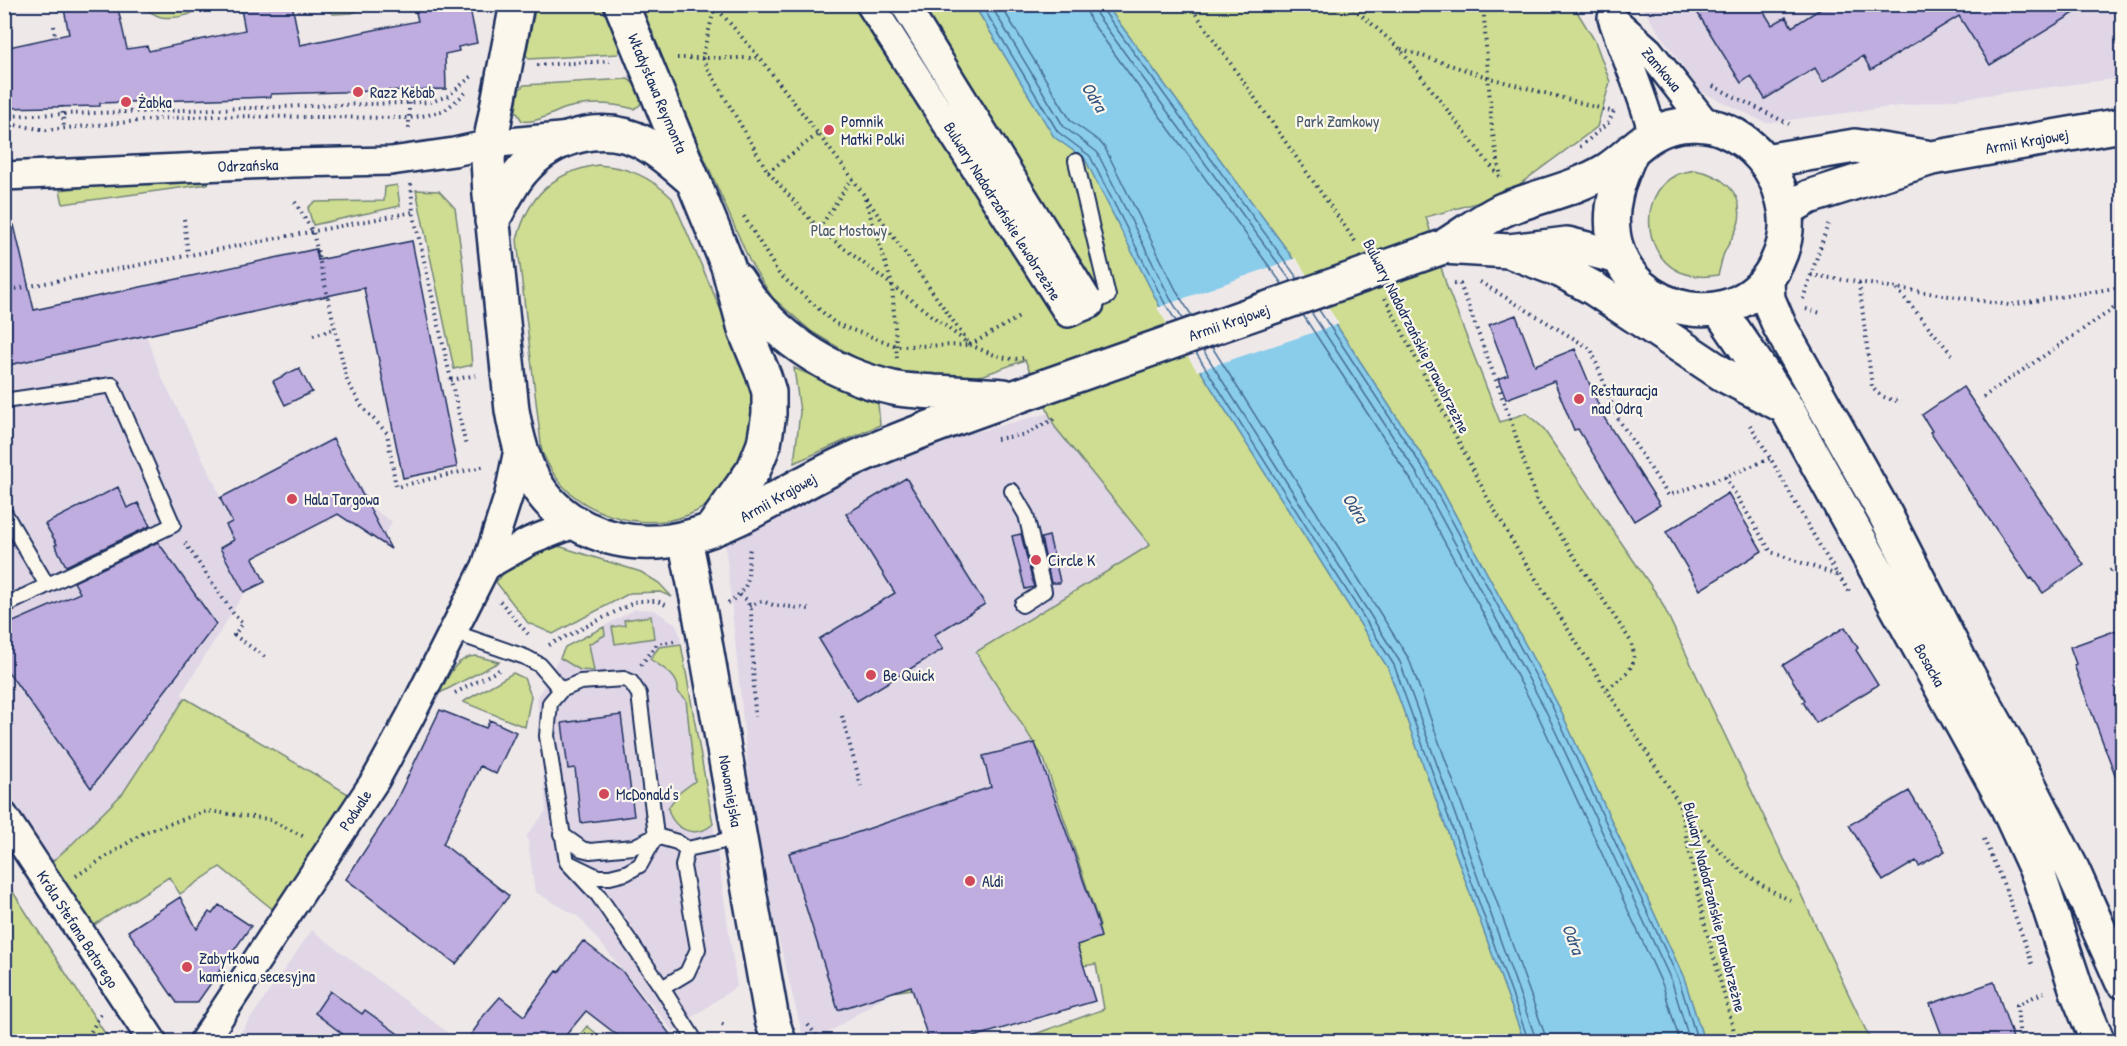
<svg xmlns="http://www.w3.org/2000/svg" width="2127" height="1046" font-family="'Patrick Hand',sans-serif">
  <rect width="100%" height="100%" fill="#efe8e9"/>
  <filter id="ink" filterUnits="userSpaceOnUse"><feTurbulence type="fractalNoise" baseFrequency=".0167" numOctaves="2"/><feDisplacementMap in="SourceGraphic" scale="12" xChannelSelector="R" yChannelSelector="G"/><feConvolveMatrix kernelMatrix="1 2 1 2 8 2 1 2 1" color-interpolation-filters="sRGB"/></filter>
  <g filter="url(#ink)">
    <!-- built -->
    <path fill="#e0d6e6" d="M 1640,5 L 2122,5 L 2122,78 L 1766,123 L 1700,91 Z
      M 146,335 L 161,376 L 214,481 L 220,497 L 333,437 L 368,500 L 364,503 L 392,522 L 380,543 L 338,516 L 253,558 L 265,582 L 244,593 L 182,693 L 185,698 L 122,793 L 71,845 L 47,866 L 5,800 L 4,563 L 8,561 L 4,552 L 5,366 Z
      M 1049,413 L 1055,427 L 1150,545 L 976,652 L 1042,759 L 1100,926 L 891,992 L 816,1041 L 804,1041 L 762,873 L 750,790 L 725,541 L 884,460 L 923,446 Z
      M 636,609 L 654,610 L 676,624 L 680,636 L 713,824 L 737,986 L 673,1031 L 579,917 L 535,892 L 527,835 L 546,811 L 537,698 L 565,647 Z
      M 312,930 L 459,1041 L 234,1042 Z"/>
    <!-- green -->
    <path fill="#cedd91" stroke="#748678" stroke-width="1.5" d="M 139,5 L 202,5 C 194,16 175,19 161,17 C 154,15 146,9 139,5 Z
      M 321,5 L 370,5 L 352,13 L 333,14 Z
      M 536,5 L 602,5 L 620,50 L 618,54 L 529,59 L 526,55 Z
      M 639,5 L 974,5 L 1054,136 L 1085,158 L 1159,305 L 1388,668 L 1524,1041 L 1016,1041 L 1104,1009 L 1096,964 L 891,992 L 1100,926 L 1044,759 L 976,652 L 1150,545 L 1055,427 L 1025,360 L 984,375 L 953,379 L 920,378 L 868,365 L 812,332 L 772,297 L 750,262 L 657,49 Z
      M 1106,5 L 1573,5 L 1595,41 L 1610,82 L 1597,127 L 1505,195 L 1426,217 L 1447,287 L 1500,422 L 1526,413 L 1542,427 L 1660,599 L 1871,1041 L 1704,1041 L 1684,978 L 1557,703 L 1430,468 L 1287,250 Z
      M 628,79 C 636,84 643,96 640,105 L 634,109 C 612,103 589,102 567,108 C 553,112 536,124 522,121 L 516,111 L 519,90 L 524,85 Z
      M 598,165 C 628,167 651,177 672,198 L 754,386 C 756,404 753,436 747,454 C 743,465 714,500 704,507 C 662,534 597,522 564,487 C 554,477 548,465 542,452 L 517,240 C 528,196 553,172 598,165 Z
      M 1694,170 C 1720,174 1744,191 1739,221 C 1736,235 1727,244 1723,256 C 1721,263 1720,269 1718,275 C 1707,277 1696,277 1686,274 C 1643,262 1636,195 1676,175 C 1681,172 1689,172 1694,170 Z
      M 207,173 L 212,179 L 208,184 L 63,204 L 60,190 Z
      M 397,185 L 400,206 L 313,225 L 308,208 L 314,202 L 384,201 L 385,187 Z
      M 416,190 L 439,191 L 455,208 L 463,265 L 472,365 L 454,369 Z
      M 794,368 L 878,404 L 880,425 L 794,463 L 800,412 Z
      M 558,546 L 641,572 L 659,583 L 672,597 L 660,592 L 630,593 L 553,634 L 528,623 L 496,582 C 511,563 534,548 558,546 Z
      M 651,616 L 654,638 L 615,644 L 612,627 L 625,625 L 624,620 Z
      M 604,627 L 605,635 L 589,644 L 594,671 L 580,670 L 560,658 L 565,647 Z
      M 681,644 L 713,824 C 695,840 672,829 668,808 L 679,793 L 695,781 L 686,700 L 678,692 C 680,676 661,667 650,659 L 659,647 Z
      M 476,656 L 499,662 L 440,693 C 448,677 455,657 476,656 Z
      M 513,673 L 524,678 L 531,696 L 525,727 L 463,702 Z
      M 185,698 L 350,795 L 275,911 L 220,867 L 180,894 L 169,877 L 88,929 L 47,866 L 71,845 L 123,793 Z
      M 5,880 L 110,1041 L 5,1041 Z
      M 587,1026 L 606,1041 L 575,1041 Z"/>
    <!-- water -->
    <path fill="#8acdeb" stroke="#5e8eb3" stroke-width="1.5" d="M 974,5 L 1106,5 L 1287,250 L 1430,468 L 1557,703 L 1684,978 L 1704,1041 L 1524,1041 L 1388,668 L 1159,305 L 1085,159 L 1054,137 Z"/>
    <!-- pier -->
    <path fill="#efe8e9" d="M 1296,258 L 1339,324 L 1197,371 L 1157,308 Z"/>
    <g fill="none" stroke-linecap="round" stroke-linejoin="round">
      <!-- shore -->
      <path stroke="#476e96" stroke-width="1.5" d="M 981,4 L 1058,132 L 1090,156 L 1164,302 L 1176,321
        M 990,4 L 1064,127 L 1097,152 L 1170,298 L 1183,319
        M 1000,4 L 1071,121 L 1099,141 L 1105,148 L 1178,294 L 1192,316
        M 1085,4 L 1090,20 L 1282,284
        M 1094,4 L 1097,15 L 1291,281
        M 1102,4 L 1103,10 L 1298,279
        M 1319,310 L 1425,471 L 1552,706 L 1679,980 L 1698,1042
        M 1311,312 L 1418,475 L 1545,709 L 1672,982 L 1690,1042
        M 1303,315 L 1411,480 L 1537,713 L 1663,986 L 1680,1042
        M 1212,347 L 1409,659 L 1544,1032 L 1546,1042
        M 1203,350 L 1400,662 L 1537,1042
        M 1196,353 L 1394,665 L 1529,1042"/>
    </g>
    <!-- building -->
    <path fill="#beadde" stroke="#1b2f5e" stroke-width="1.5" d="M 63,4 L 117,4 L 127,49 L 147,46 L 149,51 L 245,30 L 240,4 L 292,4 L 300,45 L 418,21 L 414,4 L 469,4 L 477,43 L 458,47 L 459,51 L 445,54 L 446,89 L 271,94 L 271,97 L 100,103 L 100,106 L 4,108 L 4,48 L 69,34 Z
      M 1692,4 L 1759,4 L 1772,25 L 1786,17 L 1792,27 L 1828,4 L 2089,4 L 1990,65 L 1959,16 L 1871,70 L 1863,56 L 1823,82 L 1815,68 L 1765,99 L 1751,76 L 1741,83 Z
      M 14,225 L 34,310 L 316,249 L 318,260 L 412,241 L 457,467 L 403,478 L 364,288 L 4,366 L 4,226 Z
      M 1516,315 L 1535,365 L 1575,349 L 1603,416 L 1660,505 L 1634,521 L 1578,429 L 1574,430 L 1554,381 L 1506,399 L 1498,379 L 1508,375 L 1489,325 Z
      M 299,368 L 312,392 L 285,405 L 273,381 Z
      M 1963,387 L 2084,565 L 2043,593 L 2032,578 L 2030,579 L 1950,462 L 1930,432 L 1932,431 L 1922,415 Z
      M 333,439 L 391,549 L 338,514 L 253,558 L 265,582 L 244,592 L 220,548 L 234,540 L 226,525 L 232,522 L 220,498 Z
      M 906,478 L 985,604 L 934,635 L 943,649 L 857,701 L 819,639 L 895,593 L 846,514 Z
      M 118,487 L 127,508 L 138,503 L 150,526 L 66,566 L 55,545 L 57,544 L 45,524 Z
      M 1728,493 L 1762,551 L 1700,590 L 1666,532 Z
      M 1021,534 L 1034,587 L 1025,589 L 1012,536 Z
      M 1049,536 L 1059,577 L 1060,583 L 1051,583 L 1041,538 Z
      M 158,542 L 216,624 L 91,788 L 4,666 L 4,626 L 80,593 L 74,582 Z
      M 1845,627 L 1858,648 L 1856,650 L 1878,685 L 1816,723 L 1803,702 L 1805,700 L 1783,665 Z
      M 2117,630 L 2122,645 L 2122,787 L 2120,788 L 2074,665 L 2076,664 L 2070,647 Z
      M 440,710 L 486,728 L 490,720 L 516,732 L 496,774 L 480,766 L 443,844 L 509,896 L 456,964 L 346,879 L 392,809 Z
      M 621,715 L 634,816 L 581,823 L 575,768 L 568,769 L 562,723 Z
      M 1035,743 L 1099,925 L 1098,926 L 1101,937 L 1077,945 L 1095,1001 L 960,1041 L 929,1041 L 911,986 L 838,1010 L 789,853 L 841,838 L 991,787 L 983,756 Z
      M 1909,791 L 1945,851 L 1919,866 L 1916,861 L 1883,881 L 1849,825 Z
      M 180,897 L 197,929 L 209,912 L 212,914 L 219,905 L 251,926 L 197,1003 L 177,1003 L 128,931 Z
      M 583,941 L 622,971 L 675,1041 L 625,1041 L 586,1011 L 561,1041 L 466,1041 L 478,1025 L 478,1022 L 500,997 L 524,1016 L 557,971 L 559,972 Z
      M 1994,982 L 2014,1041 L 1944,1041 L 1930,1004 Z
      M 330,991 L 362,1014 L 365,1010 L 408,1041 L 352,1041 L 315,1013 Z"/>
    <g fill="none" stroke-linecap="round" stroke-linejoin="round">
      <!-- lane casing -->
      <g stroke="#1b2f5e" stroke-width="18">
        <path id="lane" d="M 1076,161 L 1108,296 L 1090,304
          M 4,401 L 112,385 L 173,525 L 4,606
          M 1012,491 L 1026,515 L 1044,591 L 1022,605
          M 4,512 L 47,585
          M 453,632 L 525,657 L 540,665 L 561,690
          M 561,834 L 582,849 L 590,851 L 633,847 L 656,836 L 677,842 L 687,849 L 720,842 L 739,835
          M 567,862 L 598,877 L 610,877 L 626,873 L 640,865 L 656,836 L 639,694 L 631,682 L 624,679 L 580,682 L 561,690 L 550,703 L 547,736 L 567,862 L 598,895 L 662,988 L 687,973 L 698,949 L 683,866 L 687,849
          M 662,988 L 696,1042"/>
      </g>
      <!-- street casing -->
      <g stroke="#1b2f5e" stroke-width="32">
        <path id="street" d="M 870,4 L 1068,313 L 1090,304 L 904,4
          M 1612,18 L 1649,51 L 1707,125
          M 1613,21 C 1626,59 1643,95 1653,134
          M 4,176 L 292,163 L 391,161 L 454,152 L 490,144 L 570,136
          M 486,566 L 530,541 L 576,523
          M 4,816 L 153,1042
          M 203,1042 L 376,779 L 410,717 L 486,566 L 509,494 L 519,445"/>
      </g>
      <!-- secondary casing -->
      <g stroke="#1b2f5e" stroke-width="38">
        <path id="secondary" d="M 517,4 L 490,144 L 488,159 L 490,195 L 512,410 C 521,462 535,503 585,528 C 682,574 762,499 846,462 C 911,433 979,410 1046,386
          M 621,4 L 728,266 L 746,333 L 764,376 L 769,392 L 769,414 L 764,444 L 754,469 L 711,530
          M 1765,161 L 1855,146 L 1926,157
          M 1786,210 L 1809,197 L 1932,158 L 2122,125
          M 492,221 C 502,204 510,184 523,170 C 552,136 603,121 644,143 C 661,152 676,166 691,179
          M 1443,247 C 1463,235 1484,218 1505,209 C 1538,196 1576,189 1607,170 C 1629,156 1644,134 1671,127 C 1687,123 1708,123 1724,130 C 1755,143 1775,169 1783,200 C 1789,221 1786,243 1777,262 C 1742,339 1628,317 1614,238 C 1608,207 1619,178 1632,150
          M 1443,247 L 1509,251 L 1567,244 L 1619,257
          M 1509,251 L 1562,271 L 1593,288 L 1724,375 L 1782,405
          M 737,280 C 771,335 830,374 893,388 C 906,391 921,391 934,392 C 958,393 981,395 1004,396
          M 1767,282 L 1768,299 L 1780,327 L 1885,514 L 1958,657 L 2018,763 L 2072,869 L 2122,981
          M 1719,309 L 1786,407 L 2005,802 L 2039,876 L 2078,994 L 2098,1042
          M 685,539 L 699,608 L 772,1020 L 779,1042"/>
      </g>
      <!-- path -->
      <path stroke="#1b2f5e" stroke-width="4" stroke-dasharray="1.5 4.5" stroke-linecap="butt" d="M 1189,4 L 1357,244
        M 1349,4 L 1400,49 L 1501,179
        M 1483,4 L 1492,129 L 1501,177
        M 714,5 L 760,58 L 852,178 L 970,345 C 986,351 1005,362 1023,358
        M 715,6 L 702,58 L 768,172 L 819,229 L 970,345 L 897,346 L 836,324 L 779,274 L 743,215
        M 54,26 L 55,37
        M 1401,49 L 1490,78 L 1614,112
        M 677,58 L 760,58
        M 537,65 L 610,61
        M 1713,86 L 1789,124
        M 409,103 L 409,132
        M 62,106 L 64,128
        M 4,116 L 431,102 L 448,96 L 472,76
        M 4,126 L 15,125 L 46,130 L 170,118 L 215,116 L 409,118 L 428,115 L 445,110 L 468,91
        M 1580,147 L 1608,123 L 1615,109
        M 768,172 L 818,134
        M 411,184 L 413,212 L 466,446
        M 865,199 L 892,284 L 897,358
        M 295,202 L 313,232 L 347,381 L 363,408 L 387,433 L 396,487 L 486,466
        M 184,219 L 188,255
        M 819,229 L 852,178
        M 1811,275 L 2009,305 L 2122,287
        M 1480,282 L 1591,349 L 1617,417 L 1668,495 L 1725,477 L 1771,458
        M 1454,283 L 1460,284 L 1511,421 L 1536,499 L 1630,640 C 1641,667 1626,674 1606,690
        M 1859,283 L 1872,386 C 1878,397 1889,399 1901,402
        M 1897,289 L 1954,357
        M 4,291 L 413,212
        M 1385,298 L 1487,497 L 1520,554 L 1679,803 L 1705,925 L 1737,1042
        M 1803,299 L 1828,224
        M 1806,309 L 1821,313
        M 313,335 L 335,329
        M 970,345 L 1019,317
        M 451,380 L 477,375
        M 1983,397 L 2122,303
        M 1750,425 C 1785,479 1812,539 1849,591
        M 997,439 L 1026,434 L 1054,419
        M 1725,477 L 1771,552 L 1837,575
        M 185,543 L 235,616 L 243,623 L 234,635 L 265,657
        M 2110,571 L 2122,562
        M 740,595 L 747,600 L 751,610 L 755,717
        M 500,601 L 528,634
        M 728,603 C 756,584 745,577 750,548
        M 749,606 L 762,601 L 773,605 L 809,609
        M 549,645 L 637,601 L 657,601 L 668,606
        M 641,665 L 657,644 L 674,641
        M 455,693 L 499,670
        M 842,716 L 861,786
        M 1682,806 C 1715,850 1741,877 1790,900
        M 1984,839 L 2006,890 L 2033,966
        M 76,876 L 145,832 L 207,811 L 268,819 L 305,837
        M 722,1024 L 727,1026
        M 4,1025 L 7,1042
        M 808,1025 L 822,1042
        M 85,1042 L 101,1014
        M 2020,1042 L 2017,1005 L 2044,992"/>
      <!-- lane -->
      <use href="#lane" stroke="#fbf7ec" stroke-width="14"/>
      <!-- street -->
      <use href="#street" stroke="#fbf7ec" stroke-width="27"/>
      <!-- secondary -->
      <use href="#secondary" stroke="#fbf7ec" stroke-width="33"/>
      <!-- secondary-bridge casing -->
      <g stroke="#1b2f5e" stroke-width="38" stroke-linecap="butt">
        <path id="secondary-bridge" d="M 1046,386 L 1443,247"/>
      </g>
      <!-- secondary-bridge -->
      <use href="#secondary-bridge" stroke="#fbf7ec" stroke-width="33"/>
    </g>
  </g>
  <!-- markers -->
  <g fill="#d1495b" stroke="#fbf7ec" stroke-width="2">
    <circle cx="358" cy="92" r="6"/>
    <circle cx="126" cy="102" r="6"/>
    <circle cx="829" cy="130" r="6"/>
    <circle cx="1579" cy="399" r="6"/>
    <circle cx="292" cy="499" r="6"/>
    <circle cx="1036" cy="560" r="6"/>
    <circle cx="871" cy="675" r="6"/>
    <circle cx="604" cy="794" r="6"/>
    <circle cx="970" cy="881" r="6"/>
    <circle cx="187" cy="967" r="6"/>
  </g>
  <g text-anchor="middle" stroke-width="4.5" stroke-linejoin="round" paint-order="stroke">
    <!-- street labels -->
    <g font-size="16" fill="#1b2f5e" stroke="#fbf7ec">
      <text transform="translate(1662 69) rotate(50)" y="6">Zamkowa</text>
      <text transform="translate(658 93) rotate(67)" y="6">Władysława Reymonta</text>
      <text transform="translate(2027 141) rotate(-10)" y="6">Armii Krajowej</text>
      <text transform="translate(248 165) rotate(-2)" y="6">Odrzańska</text>
      <text transform="translate(1003 211) rotate(58)" y="6">Bulwary Nadodrzańskie lewobrzeżne</text>
      <text transform="translate(1229 322) rotate(-19)" y="6">Armii Krajowej</text>
      <text transform="translate(1417 336) rotate(63)" y="6">Bulwary Nadodrzańskie prawobrzeżne</text>
      <text transform="translate(778 497) rotate(-29)" y="6">Armii Krajowej</text>
      <text transform="translate(1930 665) rotate(61)" y="6">Bosacka</text>
      <text transform="translate(731 791) rotate(80)" y="6">Nowomiejska</text>
      <text transform="translate(355 810) rotate(-57)" y="6">Podwale</text>
      <text transform="translate(1715 907) rotate(76)" y="6">Bulwary Nadodrzańskie prawobrzeżne</text>
      <text transform="translate(78 929) rotate(57)" y="6">Króla Stefana Batorego</text>
    </g>
    <!-- poi labels -->
    <g font-size="16" fill="#1b2f5e" stroke="#fbf7ec" text-anchor="start">
      <text x="370" y="98">Razz Kebab</text>
      <text x="138" y="108">Żabka</text>
      <text x="841" y="127">Pomnik<tspan x="841" dy="18">Matki Polki</tspan></text>
      <text x="1591" y="396">Restauracja<tspan x="1591" dy="18">nad Odrą</tspan></text>
      <text x="304" y="505">Hala Targowa</text>
      <text x="1048" y="566">Circle K</text>
      <text x="883" y="681">Be Quick</text>
      <text x="616" y="800">McDonald's</text>
      <text x="982" y="887">Aldi</text>
      <text x="199" y="964">Zabytkowa<tspan x="199" dy="18">kamienica secesyjna</tspan></text>
    </g>
    <!-- park labels -->
    <g font-size="16" fill="#485a6b" stroke="#fbf7ec">
      <text x="1338" y="127">Park Zamkowy</text>
      <text x="849" y="236">Plac Mostowy</text>
    </g>
    <!-- water labels -->
    <g font-size="18" font-style="italic" fill="#375681" stroke="#fbf7ec">
      <text transform="translate(1094 97) rotate(58)" y="6">Odra</text>
      <text transform="translate(1355 508) rotate(58)" y="6">Odra</text>
      <text transform="translate(1573 939) rotate(69)" y="6">Odra</text>
    </g>
  </g>
  <!-- margin -->
  <rect width="2127" height="1046" fill="none" stroke="#fbf7ec" stroke-width="24"/>
  <rect x="12" y="12" width="2103" height="1022" fill="none" stroke="#1b2f5e" stroke-width="2" filter="url(#ink)"/>
</svg>
